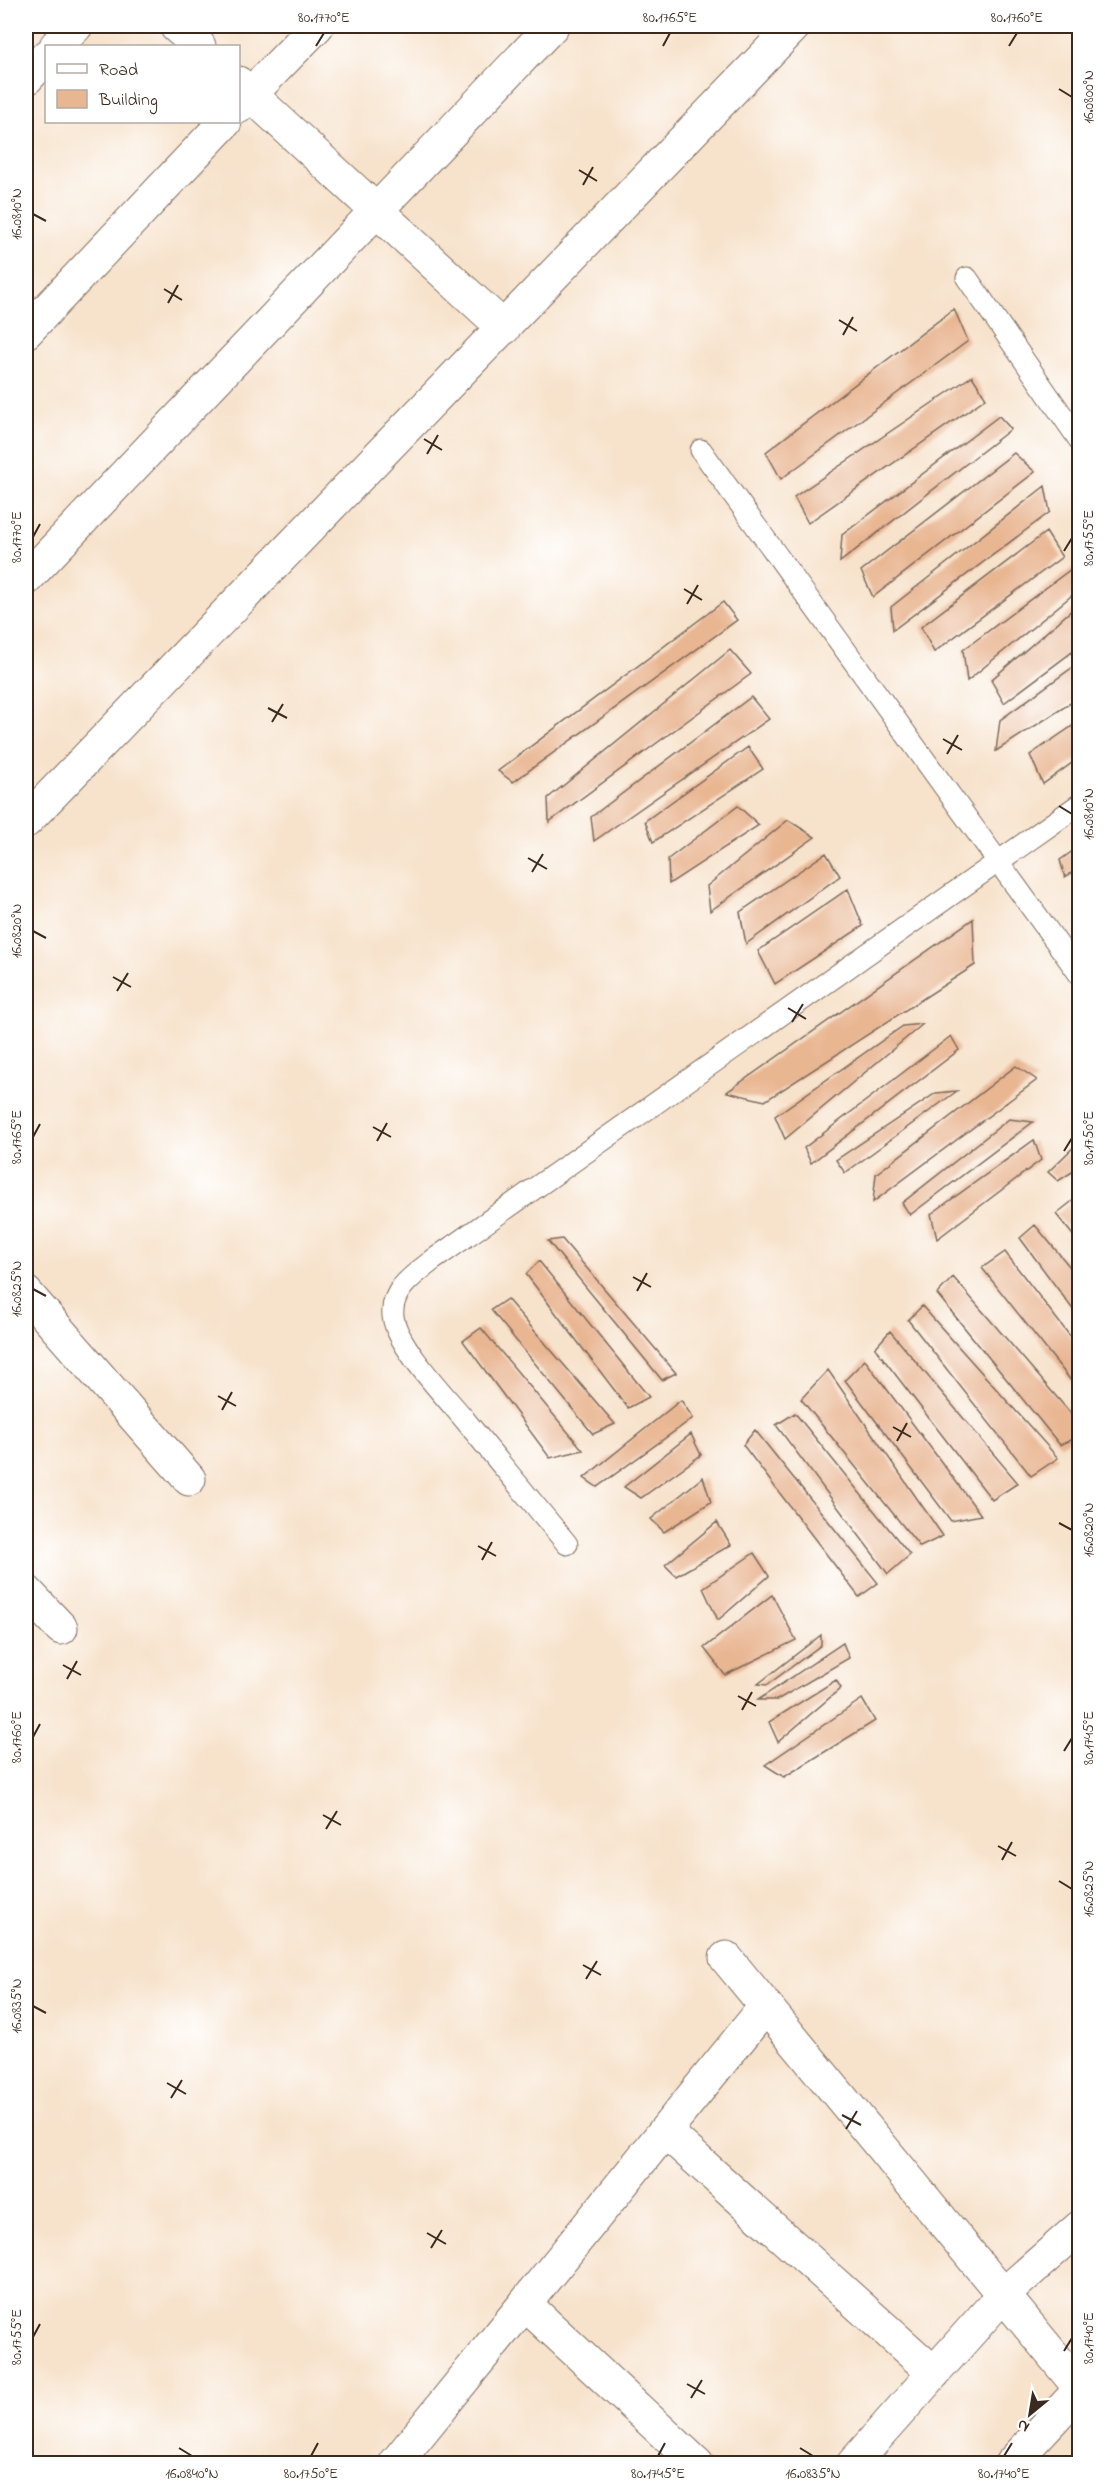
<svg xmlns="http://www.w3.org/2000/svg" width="1105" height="2489" font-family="'Indie Flower',sans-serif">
  <rect width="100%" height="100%" fill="#fff"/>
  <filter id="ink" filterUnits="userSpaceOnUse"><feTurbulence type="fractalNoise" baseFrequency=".0167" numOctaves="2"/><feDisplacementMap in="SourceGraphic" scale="12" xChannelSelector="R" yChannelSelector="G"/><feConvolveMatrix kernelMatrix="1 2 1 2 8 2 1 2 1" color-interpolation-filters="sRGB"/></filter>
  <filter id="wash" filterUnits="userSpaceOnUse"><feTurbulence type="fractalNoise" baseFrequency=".008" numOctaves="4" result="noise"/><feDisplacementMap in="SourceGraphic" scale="24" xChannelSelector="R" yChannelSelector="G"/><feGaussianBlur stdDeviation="1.35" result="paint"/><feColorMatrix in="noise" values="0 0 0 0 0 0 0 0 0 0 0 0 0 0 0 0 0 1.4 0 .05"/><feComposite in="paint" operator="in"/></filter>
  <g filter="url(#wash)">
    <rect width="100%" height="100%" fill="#f7e2cb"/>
    <g id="blocks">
      <!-- building -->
      <path fill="#e9b692" d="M 954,309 L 968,341 L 781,479 L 766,452 Z
        M 972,376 L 986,398 L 808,523 L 794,497 Z
        M 999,416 L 1011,429 L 840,562 L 842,535 Z
        M 1014,453 L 1035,472 L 873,597 L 861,571 Z
        M 1045,486 L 1050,512 L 893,630 L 891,607 Z
        M 1046,532 L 1062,557 L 934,652 L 921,627 Z
        M 1075,566 L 1076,592 L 967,681 L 963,650 Z
        M 723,602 L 737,620 L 513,782 L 498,771 Z
        M 1080,603 L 1080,646 L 1004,703 L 991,680 Z
        M 730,650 L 751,674 L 549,822 L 548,798 Z
        M 1080,662 L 1080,697 L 996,751 L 1000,720 Z
        M 751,697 L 769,719 L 594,841 L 591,817 Z
        M 1080,721 L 1080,757 L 1043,784 L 1030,755 Z
        M 748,747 L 763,769 L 653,842 L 645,821 Z
        M 738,806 L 759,825 L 669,884 L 668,859 Z
        M 788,820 L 815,837 L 710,911 L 707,886 Z
        M 1080,846 L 1080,867 L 1065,877 L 1060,860 Z
        M 826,853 L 840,876 L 746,944 L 740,912 Z
        M 848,889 L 863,926 L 775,984 L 758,951 Z
        M 973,919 L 975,965 L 765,1101 L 727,1092 Z
        M 923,1024 L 785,1139 L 775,1116 L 903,1026 Z
        M 951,1036 L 959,1050 L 811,1163 L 804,1148 Z
        M 1016,1066 L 1037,1080 L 873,1202 L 876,1174 Z
        M 957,1091 L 845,1173 L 836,1160 L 936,1093 Z
        M 1009,1119 L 1033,1122 L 910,1215 L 902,1203 Z
        M 1034,1140 L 1041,1160 L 937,1239 L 931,1214 Z
        M 1078,1143 L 1080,1167 L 1058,1181 L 1048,1172 Z
        M 1080,1195 L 1080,1244 L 1056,1214 Z
        M 1035,1225 L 1080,1279 L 1080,1319 L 1020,1238 Z
        M 562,1239 L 676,1373 L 662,1380 L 548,1241 Z
        M 1005,1252 L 1080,1349 L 1080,1392 L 982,1268 Z
        M 539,1261 L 649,1397 L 628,1408 L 526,1274 Z
        M 953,1277 L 1080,1424 L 1080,1436 L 1060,1445 L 937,1294 Z
        M 507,1299 L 615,1424 L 593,1434 L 491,1310 Z
        M 922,1306 L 1058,1458 L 1031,1476 L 908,1320 Z
        M 481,1328 L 583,1450 L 550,1458 L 463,1341 Z
        M 890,1331 L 1018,1483 L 992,1500 L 875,1348 Z
        M 865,1360 L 981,1515 L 951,1521 L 845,1380 Z
        M 828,1370 L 943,1536 L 920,1547 L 801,1399 Z
        M 681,1400 L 693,1418 L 597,1487 L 584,1478 Z
        M 795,1413 L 910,1555 L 888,1574 L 776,1425 Z
        M 755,1430 L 878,1583 L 859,1597 L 743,1445 Z
        M 691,1434 L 701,1455 L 641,1498 L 624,1487 Z
        M 703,1477 L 711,1502 L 664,1532 L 651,1519 Z
        M 717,1522 L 731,1545 L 676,1576 L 665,1565 Z
        M 754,1553 L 769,1576 L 718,1620 L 703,1588 Z
        M 772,1595 L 796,1640 L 725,1675 L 704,1648 Z
        M 821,1635 L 821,1645 L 767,1685 L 758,1684 Z
        M 843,1643 L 849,1658 L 777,1700 L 758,1700 Z
        M 836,1680 L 841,1688 L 778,1742 L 769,1722 Z
        M 862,1699 L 875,1721 L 784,1777 L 765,1765 Z"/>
    </g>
  </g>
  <g filter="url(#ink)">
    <use href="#blocks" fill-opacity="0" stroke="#7d6a5b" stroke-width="1.5"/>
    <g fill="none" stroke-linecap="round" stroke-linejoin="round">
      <!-- lane casing -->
      <g stroke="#7d6a5b" stroke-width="23">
        <path id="lane" d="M 967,278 L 1080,441
          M 701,450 L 1080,975
          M 567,1544 C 533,1503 499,1462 465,1420 C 446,1397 396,1345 393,1316 C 390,1290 415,1274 433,1260 L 1080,804"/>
      </g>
      <!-- street casing -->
      <g stroke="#7d6a5b" stroke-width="35">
        <path id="street" d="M 176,26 L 199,46
          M 56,46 L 76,26
          M 26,79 L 46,57
          M 238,83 L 504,328
          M 238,107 L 317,26
          M 26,332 L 225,122
          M 26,579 L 552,26
          M 26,821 L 794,26
          M 26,1293 L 189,1479
          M 26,1591 L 61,1628
          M 726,1958 L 1080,2388
          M 665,2131 L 934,2373
          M 525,2304 L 697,2464
          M 395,2464 L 766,2006
          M 853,2464 L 1003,2295 L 1080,2227
          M 1011,2464 L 1080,2390"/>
      </g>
      <!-- lane -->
      <use href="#lane" stroke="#fff" stroke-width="21"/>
      <!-- street -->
      <use href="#street" stroke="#fff" stroke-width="33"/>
    </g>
  </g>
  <!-- ticks -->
  <path fill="none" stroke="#3b2a1e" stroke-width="2" d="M 316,46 L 324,33M 663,46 L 670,33M 1009,46 L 1017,33M 1059,89 L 1072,97M 579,170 L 597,181M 583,185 L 593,167M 33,214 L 46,221M 164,289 L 182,300M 168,303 L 178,285M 839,320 L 857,331M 843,335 L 853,317M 424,439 L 442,450M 427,454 L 438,435M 33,537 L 40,524M 1064,551 L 1072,538M 684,589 L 702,600M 687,604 L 698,585M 268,708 L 287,718M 272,722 L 283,704M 943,739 L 962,750M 947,754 L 958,735M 1059,806 L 1072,814M 528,858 L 547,869M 532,872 L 543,854M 33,931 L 46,938M 113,977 L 131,987M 117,991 L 128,973M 788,1008 L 806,1019M 792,1022 L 803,1004M 373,1127 L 391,1137M 33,1137 L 40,1124M 377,1141 L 387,1123M 1064,1151 L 1072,1138M 633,1277 L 651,1287M 33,1289 L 46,1296M 637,1291 L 647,1273M 218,1396 L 236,1406M 222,1410 L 232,1392M 893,1427 L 911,1437M 897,1441 L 907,1423M 1059,1523 L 1072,1530M 478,1546 L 496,1556M 482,1560 L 492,1542M 63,1665 L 81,1675M 67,1679 L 77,1661M 738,1696 L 756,1706M 742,1710 L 752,1692M 33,1737 L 40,1724M 1064,1751 L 1072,1738M 323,1815 L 341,1825M 326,1829 L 337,1811M 998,1846 L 1016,1856M 1002,1860 L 1012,1842M 1059,1881 L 1072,1889M 583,1965 L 601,1975M 586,1979 L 597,1961M 33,2006 L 46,2013M 167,2083 L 186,2094M 171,2098 L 182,2080M 842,2115 L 861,2125M 846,2129 L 857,2111M 427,2233 L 446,2244M 431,2248 L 442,2230M 33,2337 L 40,2324M 1064,2351 L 1072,2338M 687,2384 L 705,2394M 691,2398 L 702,2380M 179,2448 L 192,2456M 800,2448 L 813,2456M 311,2456 L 318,2443M 658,2456 L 665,2443M 1004,2456 L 1012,2443"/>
  <!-- margin -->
  <rect width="1105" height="2489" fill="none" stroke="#fff" stroke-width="66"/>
  <!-- legend -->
  <rect x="45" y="45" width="195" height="78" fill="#ffffff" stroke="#b1aaa5" stroke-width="1.5"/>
  <rect x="57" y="64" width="30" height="9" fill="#ffffff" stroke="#b1aaa5" stroke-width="1.5"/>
  <text x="99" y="75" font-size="18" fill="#3b2a1e">Road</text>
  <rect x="57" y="90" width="30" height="18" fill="#e9b692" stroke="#b1aaa5" stroke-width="1.5"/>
  <text x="99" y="105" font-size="18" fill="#3b2a1e">Building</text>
  <!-- north arrow -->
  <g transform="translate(1030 2414) rotate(210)" stroke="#ffffff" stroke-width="4.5" paint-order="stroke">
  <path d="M0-4.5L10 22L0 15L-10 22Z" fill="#3b2a1e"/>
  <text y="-9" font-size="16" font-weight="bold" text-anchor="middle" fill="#3b2a1e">N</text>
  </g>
  <rect x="33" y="33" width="1039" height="2423" fill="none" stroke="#3b2a1e" stroke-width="2"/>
  <g font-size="15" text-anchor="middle" fill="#3b2a1e">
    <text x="324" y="22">80.1770°E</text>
    <text x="670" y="22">80.1765°E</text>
    <text x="1017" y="22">80.1760°E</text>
    <text transform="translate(1088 97) rotate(-90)" y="5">16.0800°N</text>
    <text transform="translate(16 214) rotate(-90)" y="5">16.0810°N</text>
    <text transform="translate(16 537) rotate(-90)" y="5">80.1770°E</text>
    <text transform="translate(1088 538) rotate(-90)" y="5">80.1755°E</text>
    <text transform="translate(1088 814) rotate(-90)" y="5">16.0810°N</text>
    <text transform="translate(16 931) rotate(-90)" y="5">16.0820°N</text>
    <text transform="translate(16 1137) rotate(-90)" y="5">80.1765°E</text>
    <text transform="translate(1088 1138) rotate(-90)" y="5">80.1750°E</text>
    <text transform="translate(16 1289) rotate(-90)" y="5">16.0825°N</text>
    <text transform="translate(1088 1530) rotate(-90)" y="5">16.0820°N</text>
    <text transform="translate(16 1737) rotate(-90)" y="5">80.1760°E</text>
    <text transform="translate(1088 1738) rotate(-90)" y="5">80.1745°E</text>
    <text transform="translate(1088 1889) rotate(-90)" y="5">16.0825°N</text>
    <text transform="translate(16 2006) rotate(-90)" y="5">16.0835°N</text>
    <text transform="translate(16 2337) rotate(-90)" y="5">80.1755°E</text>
    <text transform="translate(1088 2338) rotate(-90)" y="5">80.1740°E</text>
    <text x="192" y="2478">16.0840°N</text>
    <text x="311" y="2478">80.1750°E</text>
    <text x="658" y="2478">80.1745°E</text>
    <text x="813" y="2478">16.0835°N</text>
    <text x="1004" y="2478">80.1740°E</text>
  </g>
</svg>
